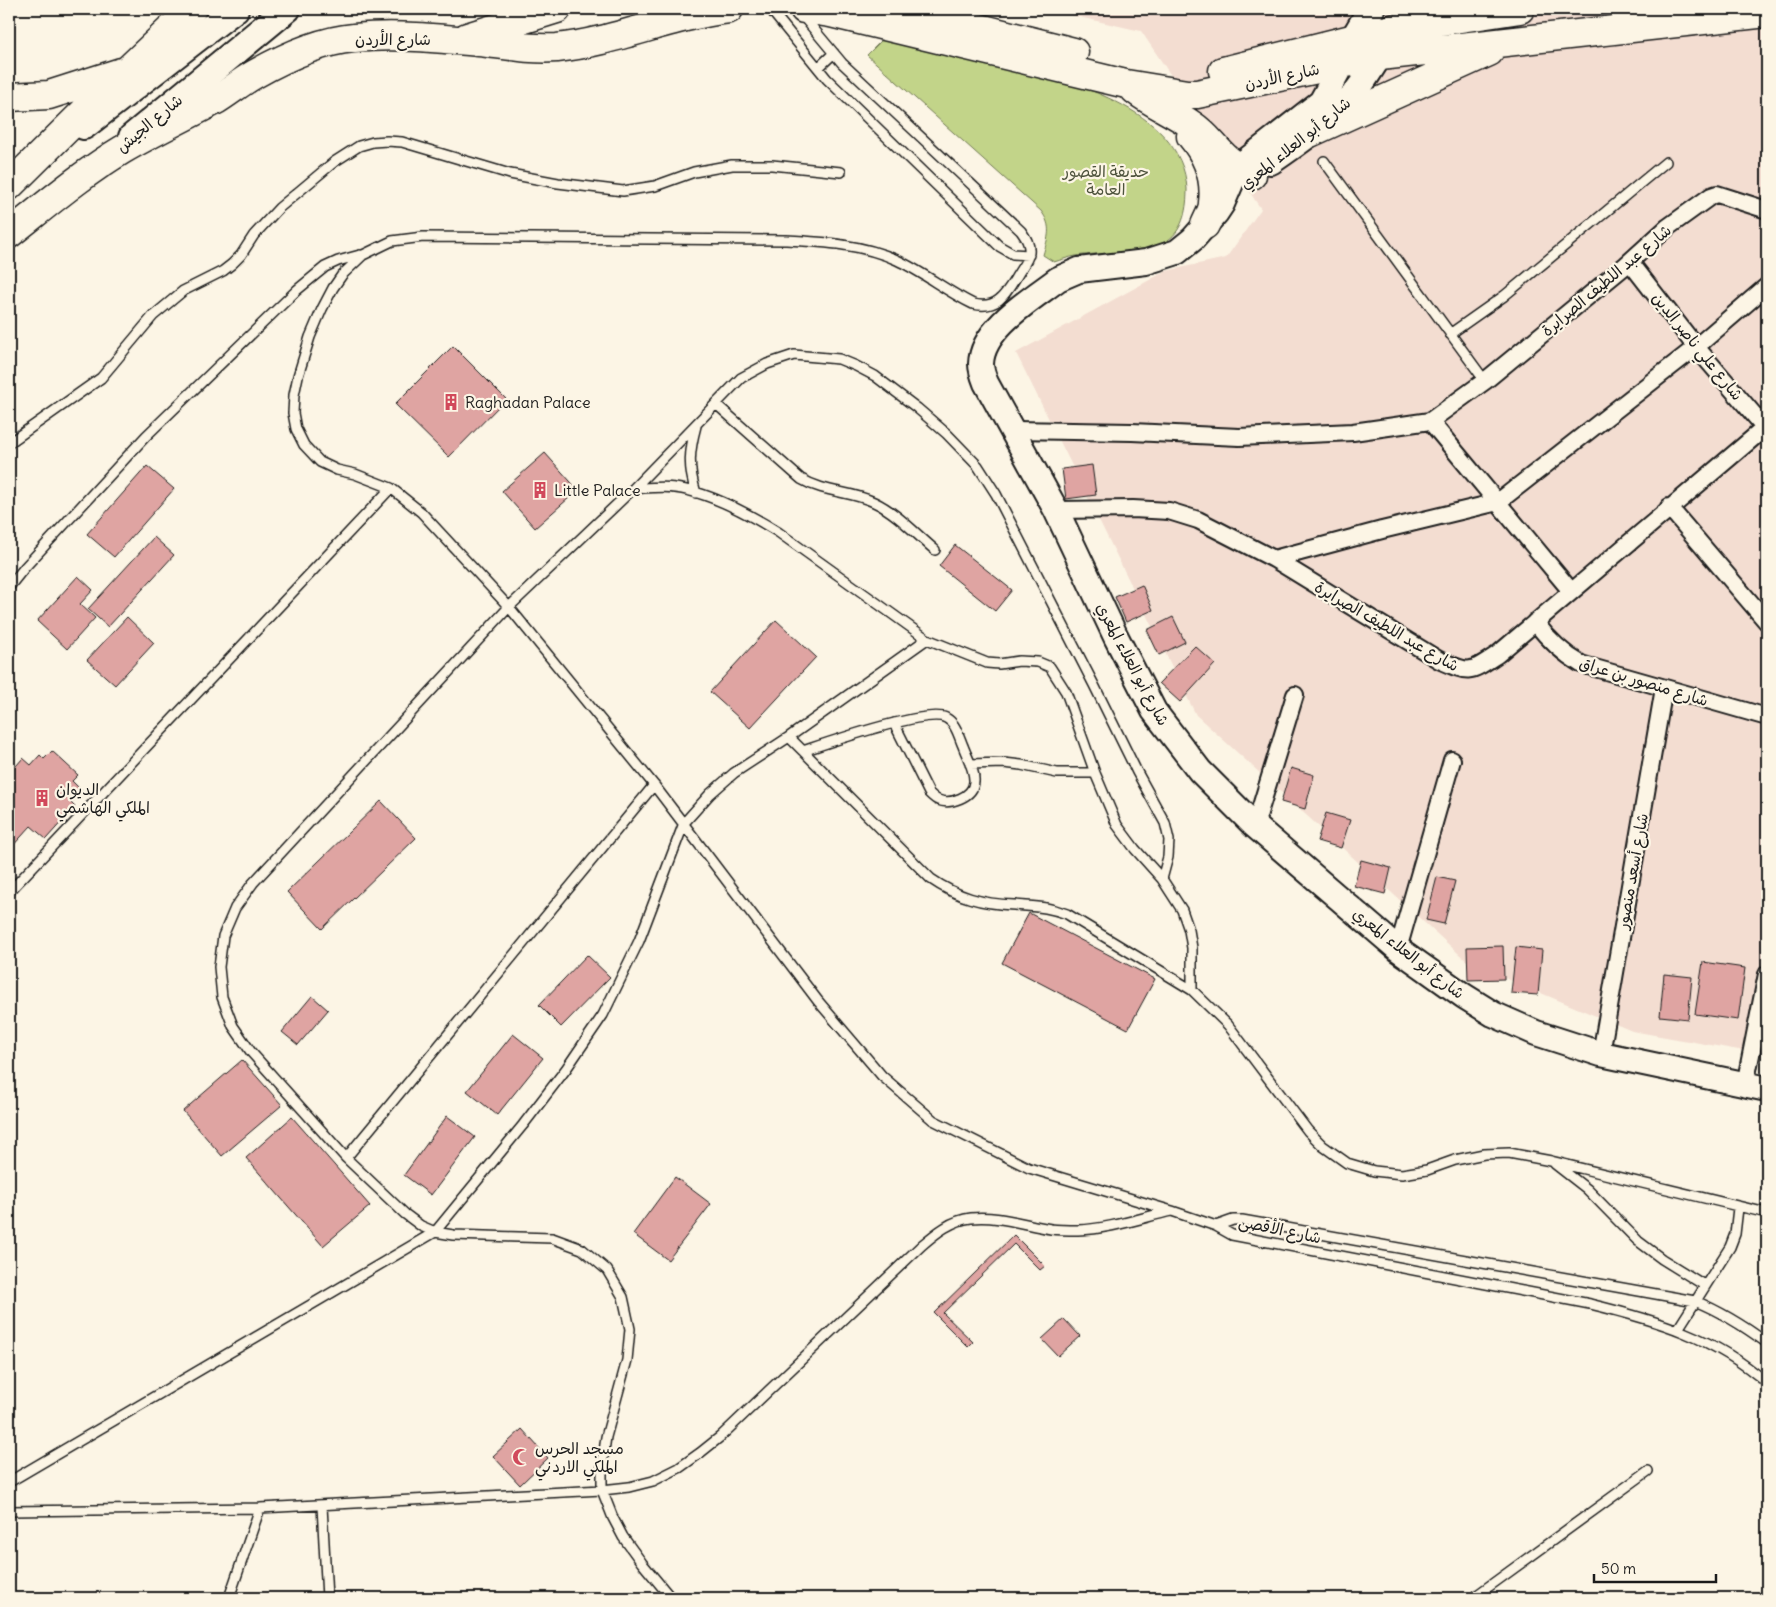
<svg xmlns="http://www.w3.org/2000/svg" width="1776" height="1607" font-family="Delius,'Playpen Sans Arabic',sans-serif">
  <rect width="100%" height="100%" fill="#fcf5e5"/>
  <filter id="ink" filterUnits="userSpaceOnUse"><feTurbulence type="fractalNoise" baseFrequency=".02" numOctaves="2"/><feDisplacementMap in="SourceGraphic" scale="10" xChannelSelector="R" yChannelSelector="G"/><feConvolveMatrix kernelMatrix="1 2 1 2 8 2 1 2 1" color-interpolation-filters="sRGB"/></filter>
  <g filter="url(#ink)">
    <!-- built -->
    <path fill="#f3ddd1" d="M 1044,9 L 1767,9 L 1767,1055 L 1632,1031 L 1469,963 L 1196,715 L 1016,353 L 1166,271 L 1226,258 L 1261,209 L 1141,31 Z"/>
    <!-- green -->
    <path fill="#c2d489" stroke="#6f7852" d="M 900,34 C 934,44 968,53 1002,63 C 1064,80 1182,107 1187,189 C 1187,207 1184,229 1168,240 C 1149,254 1101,252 1076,256 C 1069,257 1061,260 1054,262 L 1043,255 C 1048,237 1053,227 1041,211 L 867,55 L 882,40 Z"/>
    <!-- building -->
    <path fill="#dfa4a2" stroke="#1c1c1c" d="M 453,346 L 506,399 L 449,457 L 395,404 Z
      M 545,453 L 578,490 L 535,528 L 502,491 Z
      M 1092,465 L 1096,495 L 1066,499 L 1062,469 Z
      M 147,466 L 174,489 L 114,557 L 87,534 Z
      M 154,537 L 174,555 L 108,627 L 88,609 Z
      M 955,545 L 1012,590 L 995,611 L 939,566 Z
      M 78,576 L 93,590 L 80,604 L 95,618 L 67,649 L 37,621 Z
      M 1142,585 L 1153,610 L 1126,622 L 1115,597 Z
      M 127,617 L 154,643 L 115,685 L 87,660 Z
      M 1173,617 L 1185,642 L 1159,655 L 1147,630 Z
      M 776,620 L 816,657 L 750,728 L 710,692 Z
      M 1195,646 L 1215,664 L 1180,702 L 1159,683 Z
      M 52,751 L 78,775 L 72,781 L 82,791 L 71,803 L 75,807 L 46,839 L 31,826 L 9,850 L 9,794 L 13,789 L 9,785 L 9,774 L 23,758 L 31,765 L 40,755 L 44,759 Z
      M 1291,768 L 1314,775 L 1305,809 L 1281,802 Z
      M 381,801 L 416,838 L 322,929 L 287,892 Z
      M 1326,813 L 1350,820 L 1341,848 L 1317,841 Z
      M 1361,860 L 1391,868 L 1385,894 L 1354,886 Z
      M 1437,877 L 1455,881 L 1444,924 L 1426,920 Z
      M 1029,913 L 1155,979 L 1128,1029 L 1002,963 Z
      M 1503,946 L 1504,979 L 1468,980 L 1467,947 Z
      M 1516,947 L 1542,950 L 1538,995 L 1511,993 Z
      M 587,955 L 610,977 L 561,1027 L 539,1005 Z
      M 1703,962 L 1745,968 L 1738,1020 L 1695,1014 Z
      M 1664,974 L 1692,977 L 1688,1019 L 1660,1016 Z
      M 312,996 L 328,1010 L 298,1045 L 282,1032 Z
      M 513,1034 L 543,1058 L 497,1115 L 467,1091 Z
      M 242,1060 L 282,1105 L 222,1156 L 183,1111 Z
      M 447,1116 L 475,1137 L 431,1195 L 404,1175 Z
      M 292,1117 L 370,1206 L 323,1246 L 246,1158 Z
      M 675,1177 L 711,1204 L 668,1260 L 633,1234 Z
      M 1014,1235 L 1045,1266 L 1040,1270 L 1014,1244 L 943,1313 L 973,1342 L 968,1347 L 934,1313 Z
      M 1064,1319 L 1080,1336 L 1058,1356 L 1042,1339 Z
      M 522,1429 L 548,1458 L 520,1485 L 493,1456 Z"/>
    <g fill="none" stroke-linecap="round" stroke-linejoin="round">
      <!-- lane casing -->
      <g stroke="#1c1c1c" stroke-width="12">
        <path id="lane" d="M 770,9 L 827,79 L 999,246 L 1013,254 L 1029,255
          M 802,15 L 842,63 L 1021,231 C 1026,238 1030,244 1029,253 C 1028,260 1022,267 1018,274 C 1006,293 999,310 973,304 C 946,291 923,272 897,260 C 862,244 822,242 785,240 L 423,237 L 392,241 L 363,255 L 342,275 L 333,288 L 322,309 L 310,337 L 298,376 L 294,395 L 293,413 L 296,429 L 304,445 L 320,462 L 337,470 L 355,474 L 391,488 L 421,512 L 509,607 L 654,785 L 818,1001 L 882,1076 L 933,1120 L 1029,1168 L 1172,1211 L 1216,1226 L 1232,1235 L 1590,1304 C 1656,1320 1715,1337 1767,1383
          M 818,68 L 834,53
          M 1324,161 L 1485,381
          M 1450,334 L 1504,296 L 1666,162
          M 716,404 L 801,479 C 825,493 850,491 874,502 C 896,512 917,535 935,550
          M 9,443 L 101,378 L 153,316 L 183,291 L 223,271 L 232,264 L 241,255 L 254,235 L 279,208 L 334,162 L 359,146 L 373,142 L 387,141 L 402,142 L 510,174 L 558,183 L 623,191 L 655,186 L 694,172 L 732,165 L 772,165 L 841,172
          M 633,489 C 647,488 662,486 675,488 C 709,492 749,514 778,532 L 927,639 L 987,663 L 999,664 L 1019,661 L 1038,662 L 1050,667 L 1066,692 L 1095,773 L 1117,825 L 1135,849 L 1162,879 L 1182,910 L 1189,930 L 1192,948 L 1192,990
          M 696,493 C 688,467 689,452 696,426
          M 9,587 L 25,567 L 146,436 L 297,290 L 325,267 L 338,261 L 360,255
          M 789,737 L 931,879 C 957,897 982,904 1014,905 C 1036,907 1046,906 1067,914 L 1192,990 L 1228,1025 L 1308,1131 L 1323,1146 L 1347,1163 L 1374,1171 L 1402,1174 L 1427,1170 L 1455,1160 L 1484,1154 L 1509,1153 L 1551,1161 L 1767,1213
          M 803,751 C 827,743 928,708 946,718 C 956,723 959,737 963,746 C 967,757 975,770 974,782 C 973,797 950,805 938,800 C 935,799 931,795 929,793 L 894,723
          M 970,764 L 1004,763 L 1021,765 L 1057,773 L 1095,773
          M 9,892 L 391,488
          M 346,1158 L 654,785
          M 1555,1164 L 1587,1189 L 1638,1241 L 1662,1259 L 1704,1285
          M 1216,1226 L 1233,1220 L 1242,1220 L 1695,1301 C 1722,1312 1744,1326 1767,1343
          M 1678,1329 L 1730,1247 L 1735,1234 L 1738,1208
          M 9,1482 L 435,1232 L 523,1125 L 566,1069 L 603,1015 L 639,941 L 684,823 L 710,794 L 734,773 L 789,737 L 927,639
          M 322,1506 L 327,1598
          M 9,1511 L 260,1508 L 602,1490 L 629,1487 L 653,1481 L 679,1468 L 700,1453 L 720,1437 L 922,1245 C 936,1233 952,1220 971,1218 C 998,1215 1025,1225 1051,1229 C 1059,1230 1069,1230 1078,1230 C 1109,1229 1141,1218 1171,1211
          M 229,1598 L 260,1508
          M 671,1598 L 642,1563 L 623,1537 L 613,1518 L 602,1490 L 602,1466 L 606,1437 L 627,1360 L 630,1329 L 623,1297 L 607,1270 L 582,1249 L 552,1238 L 453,1235 L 435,1232 L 421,1226 L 405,1214 L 346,1158 L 251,1052 L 233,1026 L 222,997 L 219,967 L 223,936 L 235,908 L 253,883 L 509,607 L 633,489 L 741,378 L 767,364 L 794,355 L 839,359 L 856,366 L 875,376 L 917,408 L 947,434 L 978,466 L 996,494 L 1094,685 L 1137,772 L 1165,823 L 1169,840 L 1168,857 L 1162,879
          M 1473,1598 L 1648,1471"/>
      </g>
      <!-- street casing -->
      <g stroke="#1c1c1c" stroke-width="20">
        <path id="street" d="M 1630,262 L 1696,347 L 1767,430
          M 1430,421 L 1571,591
          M 1013,430 L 1132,432 L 1239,437 L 1353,432 L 1430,421 L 1485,381 L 1626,265 L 1668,227 L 1711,196 L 1717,194 L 1767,210
          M 1669,507 L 1767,622
          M 1056,510 L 1133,509 L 1169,511 L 1198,520 L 1274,559 L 1439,660 C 1471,674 1469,673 1498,654 L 1767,426
          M 1274,559 L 1382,530 L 1498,502 L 1696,347 L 1767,286
          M 1535,622 C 1548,639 1562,653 1581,664 L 1767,717
          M 1255,826 L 1295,695
          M 1398,949 L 1452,760
          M 1601,1054 L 1664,688
          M 1745,1085 L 1767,974"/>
      </g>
      <!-- secondary casing -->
      <g stroke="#1c1c1c" stroke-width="28">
        <path id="secondary" d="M 1342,64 L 1321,102 L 1238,167 L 1222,204 L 1216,213 L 1193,239 L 1177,252 L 1146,262 L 1079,270 L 1058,279 C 1032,299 982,328 981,364 C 981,370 984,378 986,383 L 1056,510 L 1116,637 L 1154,711 L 1200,771 L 1255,826 L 1398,949 L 1464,996 L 1493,1014 L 1536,1033 L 1601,1054 L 1767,1089
          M 1271,162 C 1299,143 1330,121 1353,95 C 1363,84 1371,69 1380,56"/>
      </g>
      <!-- primary casing -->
      <g stroke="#1c1c1c" stroke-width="30">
        <path id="primary" d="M 1346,54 L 1354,38 L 1371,9
          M 84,126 L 235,9
          M 132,137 L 287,9"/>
      </g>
      <!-- highway casing -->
      <g stroke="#1c1c1c" stroke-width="31">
        <path id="highway" d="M 804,9 L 830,13 L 1126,84 L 1187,94 L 1197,94 L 1380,56 L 1767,13
          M 899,9 L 960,23 L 1074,52
          M 467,37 L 557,9
          M 1223,71 L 1395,28 L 1520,9
          M 1135,90 C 1153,104 1173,112 1192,125 C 1206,134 1214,147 1226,158 C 1234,165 1243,170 1252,175
          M 9,97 L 49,95 L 121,72
          M 1310,133 L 1489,52
          M 1191,136 C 1207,155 1216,178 1213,203 C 1213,210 1208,218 1205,225
          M 9,186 L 99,97 L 192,9
          M 9,234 C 46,205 82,174 122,150 C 153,132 185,117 216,100 C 229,92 241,82 255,74 C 285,57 319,41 354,38 C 395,34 437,38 479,42 C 505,45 531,50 557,48 C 615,42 670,16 729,9"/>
      </g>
      <!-- lane -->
      <use href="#lane" stroke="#fcf5e5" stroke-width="9"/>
      <!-- street -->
      <use href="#street" stroke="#fcf5e5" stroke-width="16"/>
      <!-- secondary -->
      <use href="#secondary" stroke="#fcf5e5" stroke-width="24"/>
      <!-- primary -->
      <use href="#primary" stroke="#fcf5e5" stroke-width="26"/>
      <!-- highway -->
      <use href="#highway" stroke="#fcf5e5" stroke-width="28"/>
    </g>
  </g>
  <!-- icons -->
  <defs>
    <g id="building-bare" transform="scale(1.35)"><path d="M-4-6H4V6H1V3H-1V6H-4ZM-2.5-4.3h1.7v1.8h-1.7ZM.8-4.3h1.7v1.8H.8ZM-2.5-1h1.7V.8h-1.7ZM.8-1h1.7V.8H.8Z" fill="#d1495b" stroke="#fcf5e5" stroke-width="2.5" paint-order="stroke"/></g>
    <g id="mosque-bare" transform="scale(1.35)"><path d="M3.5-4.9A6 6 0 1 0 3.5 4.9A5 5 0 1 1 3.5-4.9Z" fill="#d1495b" stroke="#fcf5e5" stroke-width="2.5" paint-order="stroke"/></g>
  </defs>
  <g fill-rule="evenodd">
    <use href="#building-bare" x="451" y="402"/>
    <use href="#building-bare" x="540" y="490"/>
    <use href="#building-bare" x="42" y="798"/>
    <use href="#mosque-bare" x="521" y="1457"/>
  </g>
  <g text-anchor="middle" stroke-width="4.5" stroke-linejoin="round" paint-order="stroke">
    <!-- street labels -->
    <g font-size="16" fill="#1c1c1c" stroke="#fcf5e5">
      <text x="393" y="45">شارع الأردن</text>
      <text transform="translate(1282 76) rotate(-12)" y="6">شارع الأردن</text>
      <text transform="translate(149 123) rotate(-40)" y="6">شارع الجيش</text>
      <text transform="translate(1295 143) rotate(-39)" y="6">شارع أبو العلاء المعري</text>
      <text transform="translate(1606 280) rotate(-40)" y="6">شارع عبد اللطيف الصرايرة</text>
      <text transform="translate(1698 346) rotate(51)" y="6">شارع علي ناصر الدين</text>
      <text transform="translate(1387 626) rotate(30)" y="6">شارع عبد اللطيف الصرايرة</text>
      <text transform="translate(1133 664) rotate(62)" y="6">شارع أبو العلاء المعري</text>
      <text transform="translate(1644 681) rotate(17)" y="6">شارع منصور بن عراق</text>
      <text transform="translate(1632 871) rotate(-80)" y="6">شارع أسعد منصور</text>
      <text transform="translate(1409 953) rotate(38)" y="6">شارع أبو العلاء المعري</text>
      <text transform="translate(1280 1229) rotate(12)" y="6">شارع الأقصى</text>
    </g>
    <!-- park labels -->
    <g font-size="16" fill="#4e533d" stroke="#fcf5e5">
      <text x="1106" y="177">حديقة القصور<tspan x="1106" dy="18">العامة</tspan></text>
    </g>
    <!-- poi labels -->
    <g font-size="16" fill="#1c1c1c" stroke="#fcf5e5" text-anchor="start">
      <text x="465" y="408">Raghadan Palace</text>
      <text x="554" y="496">Little Palace</text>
      <text x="56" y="795">الديوان<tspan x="56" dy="18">الملكي الهاشمي</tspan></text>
      <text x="535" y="1454">مسجد الحرس<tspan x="535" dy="18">الملكي الاردني</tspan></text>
    </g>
  </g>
  <!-- margin -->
  <rect width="1776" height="1607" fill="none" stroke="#fcf5e5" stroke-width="30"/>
  <rect x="15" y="15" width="1746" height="1577" fill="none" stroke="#1c1c1c" stroke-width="2" filter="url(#ink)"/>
  <!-- scale -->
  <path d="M1594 1574v8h122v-8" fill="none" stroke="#1c1c1c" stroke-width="2.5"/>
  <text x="1601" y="1574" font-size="15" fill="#1c1c1c" stroke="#fcf5e5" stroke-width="4" paint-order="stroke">50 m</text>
</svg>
